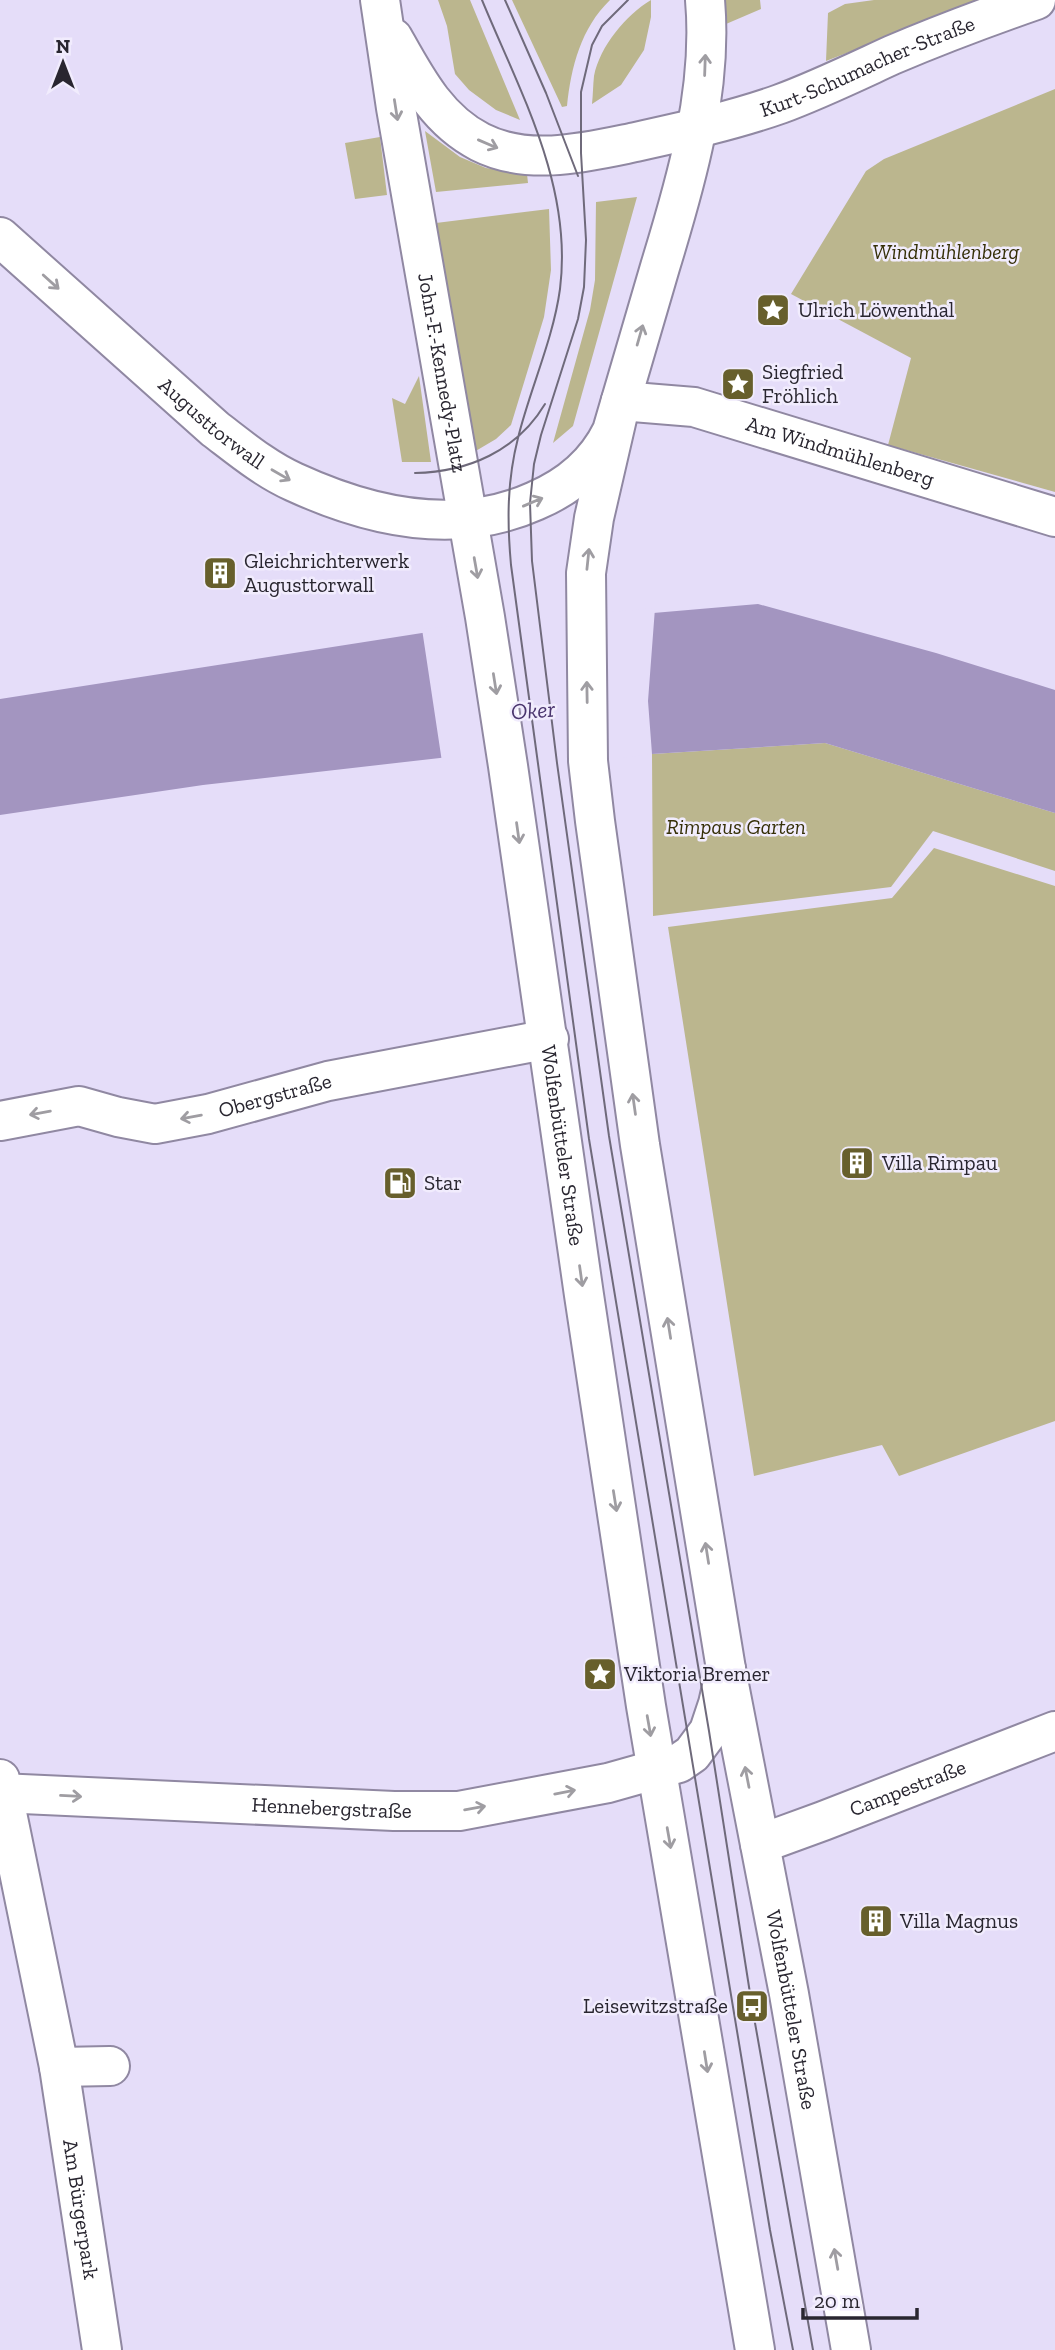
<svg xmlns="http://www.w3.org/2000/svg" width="1055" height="2350" font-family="'Zilla Slab',serif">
  <rect width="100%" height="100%" fill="#e5ddf9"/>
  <!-- green -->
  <path fill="#bbb68e" d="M 438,0 L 470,0 L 520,120 L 496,110 L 469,90 L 455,74 L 447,26 Z
    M 512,0 L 610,0 C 581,28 571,67 567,106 L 562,107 Z
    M 651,0 L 651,17 L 644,50 L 621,85 L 592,104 C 593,95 593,85 594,76 C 600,46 626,15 651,0 Z
    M 725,0 L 760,0 L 761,9 L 726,24 Z
    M 874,0 L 984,0 L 826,61 L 828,13 L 845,4 Z
    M 1055,89 L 1055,492 L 888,445 L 911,358 L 791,294 L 866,171 L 884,159 Z
    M 425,131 L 460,157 L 486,168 L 527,174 L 528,183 L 436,192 Z
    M 380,137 L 387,195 L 355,199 L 345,143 Z
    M 637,197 L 573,426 L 553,443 L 590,310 L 595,280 L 596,202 Z
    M 549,209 L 551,270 L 544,317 L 511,425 L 496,439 L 474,452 L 436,223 Z
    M 419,376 L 431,462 L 402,462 L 392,398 L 405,404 Z
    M 825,743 L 1055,813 L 1055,871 L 933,831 L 891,887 L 653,916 L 652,754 Z
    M 934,848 L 1055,886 L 1055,1421 L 899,1476 L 882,1445 L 754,1476 L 668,927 L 892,898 Z"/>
  <!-- water -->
  <path fill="#a395c0" d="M 758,604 L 936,653 L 1055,690 L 1055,813 L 825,743 L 652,754 L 475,754 L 203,785 L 0,815 L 0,699 L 422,633 Z"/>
  <!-- pier -->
  <path fill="#e5ddf9" d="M 655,608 L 648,701 L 652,754 L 622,758 L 475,758 L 442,762 L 422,629 Z"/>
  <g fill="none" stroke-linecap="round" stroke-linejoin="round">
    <!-- street casing -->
    <g stroke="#9088a2" stroke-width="42">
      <g id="street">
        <path id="s1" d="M 621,401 L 694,407 L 1055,517"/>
        <path id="s2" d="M 0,1121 L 79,1106 L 118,1117 L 155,1124 L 208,1114 L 328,1081 L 549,1039"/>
        <path d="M 0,1779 L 59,2067 L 110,2066"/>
        <path id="s3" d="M 0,1793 L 394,1811 L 459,1811 L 608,1783 L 679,1763 L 692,1754 L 709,1731 L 718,1704 L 726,1669"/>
        <path id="s4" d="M 760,1844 L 823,1821 L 1055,1731"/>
        <path id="s5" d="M 59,2067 L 102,2350"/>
      </g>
    </g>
    <!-- secondary casing -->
    <g stroke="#9088a2" stroke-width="42">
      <g id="secondary">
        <path id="s6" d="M 380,0 L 396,108 L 485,617 L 508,766 L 584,1295 L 646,1706 L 755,2350"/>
        <path id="s7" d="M 393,38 C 416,79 437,120 480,142 C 527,166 583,153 631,143 C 681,132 732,121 780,104 C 818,90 855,72 892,55 C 939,35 987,17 1036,0"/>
        <path id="s8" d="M 0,237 L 215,429 C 240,448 265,469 294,482 C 370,517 457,536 535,501 C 568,487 596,464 612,431 C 628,377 644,322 660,267 C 686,182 713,90 705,0"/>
        <path id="s9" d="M 621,401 L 594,518 L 586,573 L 588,761 L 595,821 L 640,1145 L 726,1669 L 789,1994 L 851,2350"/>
      </g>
    </g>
    <!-- street -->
    <use href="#street" stroke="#fff" stroke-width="38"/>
    <!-- secondary -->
    <use href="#secondary" stroke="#fff" stroke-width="38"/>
    <!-- tram -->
    <path stroke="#6f6a7b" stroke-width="2" d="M 482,0 C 520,92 573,186 560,289 C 553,340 530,389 518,438 C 507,481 507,521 511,565 L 589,1139 L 770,2230 L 793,2350
      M 505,0 L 546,93 L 578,176
      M 628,0 L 602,26 L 592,45 L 581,92 L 581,153 L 586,240 L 584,287 L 578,319 L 541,435 L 534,464 L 530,503 L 532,561 L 557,763 L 609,1136 L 709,1731 L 752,2006 L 813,2350
      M 415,473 C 468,472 517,451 545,404"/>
  </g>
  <!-- one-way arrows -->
  <defs><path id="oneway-shaft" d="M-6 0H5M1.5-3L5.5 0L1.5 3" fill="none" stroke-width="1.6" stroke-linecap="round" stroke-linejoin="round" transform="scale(1.75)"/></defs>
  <g stroke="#9f9da2">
    <use href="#oneway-shaft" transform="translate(705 65) rotate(-88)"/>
    <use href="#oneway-shaft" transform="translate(396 110) rotate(81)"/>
    <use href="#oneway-shaft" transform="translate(488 144) rotate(23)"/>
    <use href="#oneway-shaft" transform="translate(51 282) rotate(42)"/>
    <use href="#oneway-shaft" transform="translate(640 335) rotate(-74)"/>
    <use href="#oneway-shaft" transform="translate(281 475) rotate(30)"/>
    <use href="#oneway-shaft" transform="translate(533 502) rotate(-23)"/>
    <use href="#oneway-shaft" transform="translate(588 559) rotate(-84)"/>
    <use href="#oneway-shaft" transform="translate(476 568) rotate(80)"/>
    <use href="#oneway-shaft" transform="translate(495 684) rotate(81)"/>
    <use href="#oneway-shaft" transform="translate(587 692) rotate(-91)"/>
    <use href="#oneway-shaft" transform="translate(518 833) rotate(82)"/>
    <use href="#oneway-shaft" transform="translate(634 1104) rotate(-98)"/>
    <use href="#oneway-shaft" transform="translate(40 1113) rotate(170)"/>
    <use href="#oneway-shaft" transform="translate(191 1117) rotate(170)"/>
    <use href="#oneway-shaft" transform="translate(581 1276) rotate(82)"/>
    <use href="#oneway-shaft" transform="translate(669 1328) rotate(-99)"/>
    <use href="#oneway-shaft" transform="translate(615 1501) rotate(81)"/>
    <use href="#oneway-shaft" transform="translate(707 1553) rotate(-99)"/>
    <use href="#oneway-shaft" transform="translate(649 1726) rotate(80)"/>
    <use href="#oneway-shaft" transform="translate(747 1777) rotate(-101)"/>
    <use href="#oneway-shaft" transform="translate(565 1792) rotate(-11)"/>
    <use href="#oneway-shaft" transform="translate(71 1796) rotate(3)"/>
    <use href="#oneway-shaft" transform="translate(475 1808) rotate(-10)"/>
    <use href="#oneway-shaft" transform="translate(669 1838) rotate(80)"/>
    <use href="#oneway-shaft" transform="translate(706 2062) rotate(81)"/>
    <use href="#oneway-shaft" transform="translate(836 2259) rotate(-100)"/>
  </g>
  <!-- icons -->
  <defs>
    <g id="sight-square" transform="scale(1.75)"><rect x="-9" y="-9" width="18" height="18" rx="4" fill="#675f2c" stroke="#f1ecfd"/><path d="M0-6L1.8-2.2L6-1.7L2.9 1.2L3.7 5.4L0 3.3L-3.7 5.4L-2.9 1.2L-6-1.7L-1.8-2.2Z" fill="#fff"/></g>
    <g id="building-square" transform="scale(1.75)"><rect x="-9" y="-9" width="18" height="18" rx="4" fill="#675f2c" stroke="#f1ecfd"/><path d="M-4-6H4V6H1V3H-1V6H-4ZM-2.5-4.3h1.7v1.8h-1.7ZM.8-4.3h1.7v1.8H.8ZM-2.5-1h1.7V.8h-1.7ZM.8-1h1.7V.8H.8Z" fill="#fff"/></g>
    <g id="fuel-square" transform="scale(1.75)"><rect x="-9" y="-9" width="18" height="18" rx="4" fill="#675f2c" stroke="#f1ecfd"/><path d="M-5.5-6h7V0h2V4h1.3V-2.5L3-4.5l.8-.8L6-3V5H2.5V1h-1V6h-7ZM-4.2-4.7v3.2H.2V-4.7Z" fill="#fff"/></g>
    <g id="bus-square" transform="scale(1.75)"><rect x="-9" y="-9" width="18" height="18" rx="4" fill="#675f2c" stroke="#f1ecfd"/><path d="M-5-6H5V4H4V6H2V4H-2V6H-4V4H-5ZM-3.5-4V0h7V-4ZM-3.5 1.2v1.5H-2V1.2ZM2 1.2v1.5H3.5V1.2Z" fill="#fff"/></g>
  </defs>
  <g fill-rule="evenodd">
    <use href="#sight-square" x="773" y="310"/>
    <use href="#sight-square" x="738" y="384"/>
    <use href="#building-square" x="220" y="573"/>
    <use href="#building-square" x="857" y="1163"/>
    <use href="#fuel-square" x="400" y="1183"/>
    <use href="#sight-square" x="600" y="1674"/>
    <use href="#building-square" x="876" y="1921"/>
    <use href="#bus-square" x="752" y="2006"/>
  </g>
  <g text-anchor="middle" stroke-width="5" stroke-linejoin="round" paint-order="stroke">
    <!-- street labels -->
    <g font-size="21" fill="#292630" stroke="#f1ecfd">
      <text dy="7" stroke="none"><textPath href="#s7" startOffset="541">Kurt-Schumacher-Straße</textPath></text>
      <text dy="7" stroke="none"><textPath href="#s6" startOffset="378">John-F.-Kennedy-Platz</textPath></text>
      <text dy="7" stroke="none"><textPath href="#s8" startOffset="282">Augusttorwall</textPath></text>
      <text dy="7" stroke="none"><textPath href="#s1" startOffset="226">Am Windmühlenberg</textPath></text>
      <text dy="7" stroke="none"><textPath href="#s2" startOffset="282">Obergstraße</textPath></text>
      <text dy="7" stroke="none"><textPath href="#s6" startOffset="1160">Wolfenbütteler Straße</textPath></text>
      <text dy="7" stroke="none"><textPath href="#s4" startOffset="158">Campestraße</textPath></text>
      <text dy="7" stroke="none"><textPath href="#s3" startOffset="332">Hennebergstraße</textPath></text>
      <text dy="7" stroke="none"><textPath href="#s9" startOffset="1629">Wolfenbütteler Straße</textPath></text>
      <text dy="7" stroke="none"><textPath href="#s5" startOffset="144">Am Bürgerpark</textPath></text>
    </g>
    <!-- park labels -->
    <g font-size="21" font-style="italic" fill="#352f07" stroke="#f1ecfd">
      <text x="946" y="259">Windmühlenberg</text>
      <text x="736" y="834">Rimpaus Garten</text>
    </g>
    <!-- poi labels -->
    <g font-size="21" fill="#292630" stroke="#f1ecfd" text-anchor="start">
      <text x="798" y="317">Ulrich Löwenthal</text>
      <text x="762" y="379">Siegfried<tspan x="762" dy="24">Fröhlich</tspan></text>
      <text x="244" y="568">Gleichrichterwerk<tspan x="244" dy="24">Augusttorwall</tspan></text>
      <text x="882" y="1170">Villa Rimpau</text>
      <text x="424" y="1190">Star</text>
      <text x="624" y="1681">Viktoria Bremer</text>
      <text x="900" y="1928">Villa Magnus</text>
      <text x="728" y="2013" text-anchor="end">Leisewitzstraße</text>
    </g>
    <!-- water labels -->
    <g font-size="23" font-style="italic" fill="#4a356e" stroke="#f1ecfd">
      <text transform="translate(533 710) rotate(-4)" y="8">Oker</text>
    </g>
  </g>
  <!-- north arrow -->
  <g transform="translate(63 63)" stroke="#f1ecfd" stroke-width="5" paint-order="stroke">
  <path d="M0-5L12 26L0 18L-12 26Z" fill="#292630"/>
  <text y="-10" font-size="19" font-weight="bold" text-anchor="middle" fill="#292630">N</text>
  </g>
  <!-- scale -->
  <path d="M803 2308v10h114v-10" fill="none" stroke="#292630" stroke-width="3.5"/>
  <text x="814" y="2308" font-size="21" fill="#292630" stroke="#f1ecfd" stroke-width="5" paint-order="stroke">20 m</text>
</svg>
